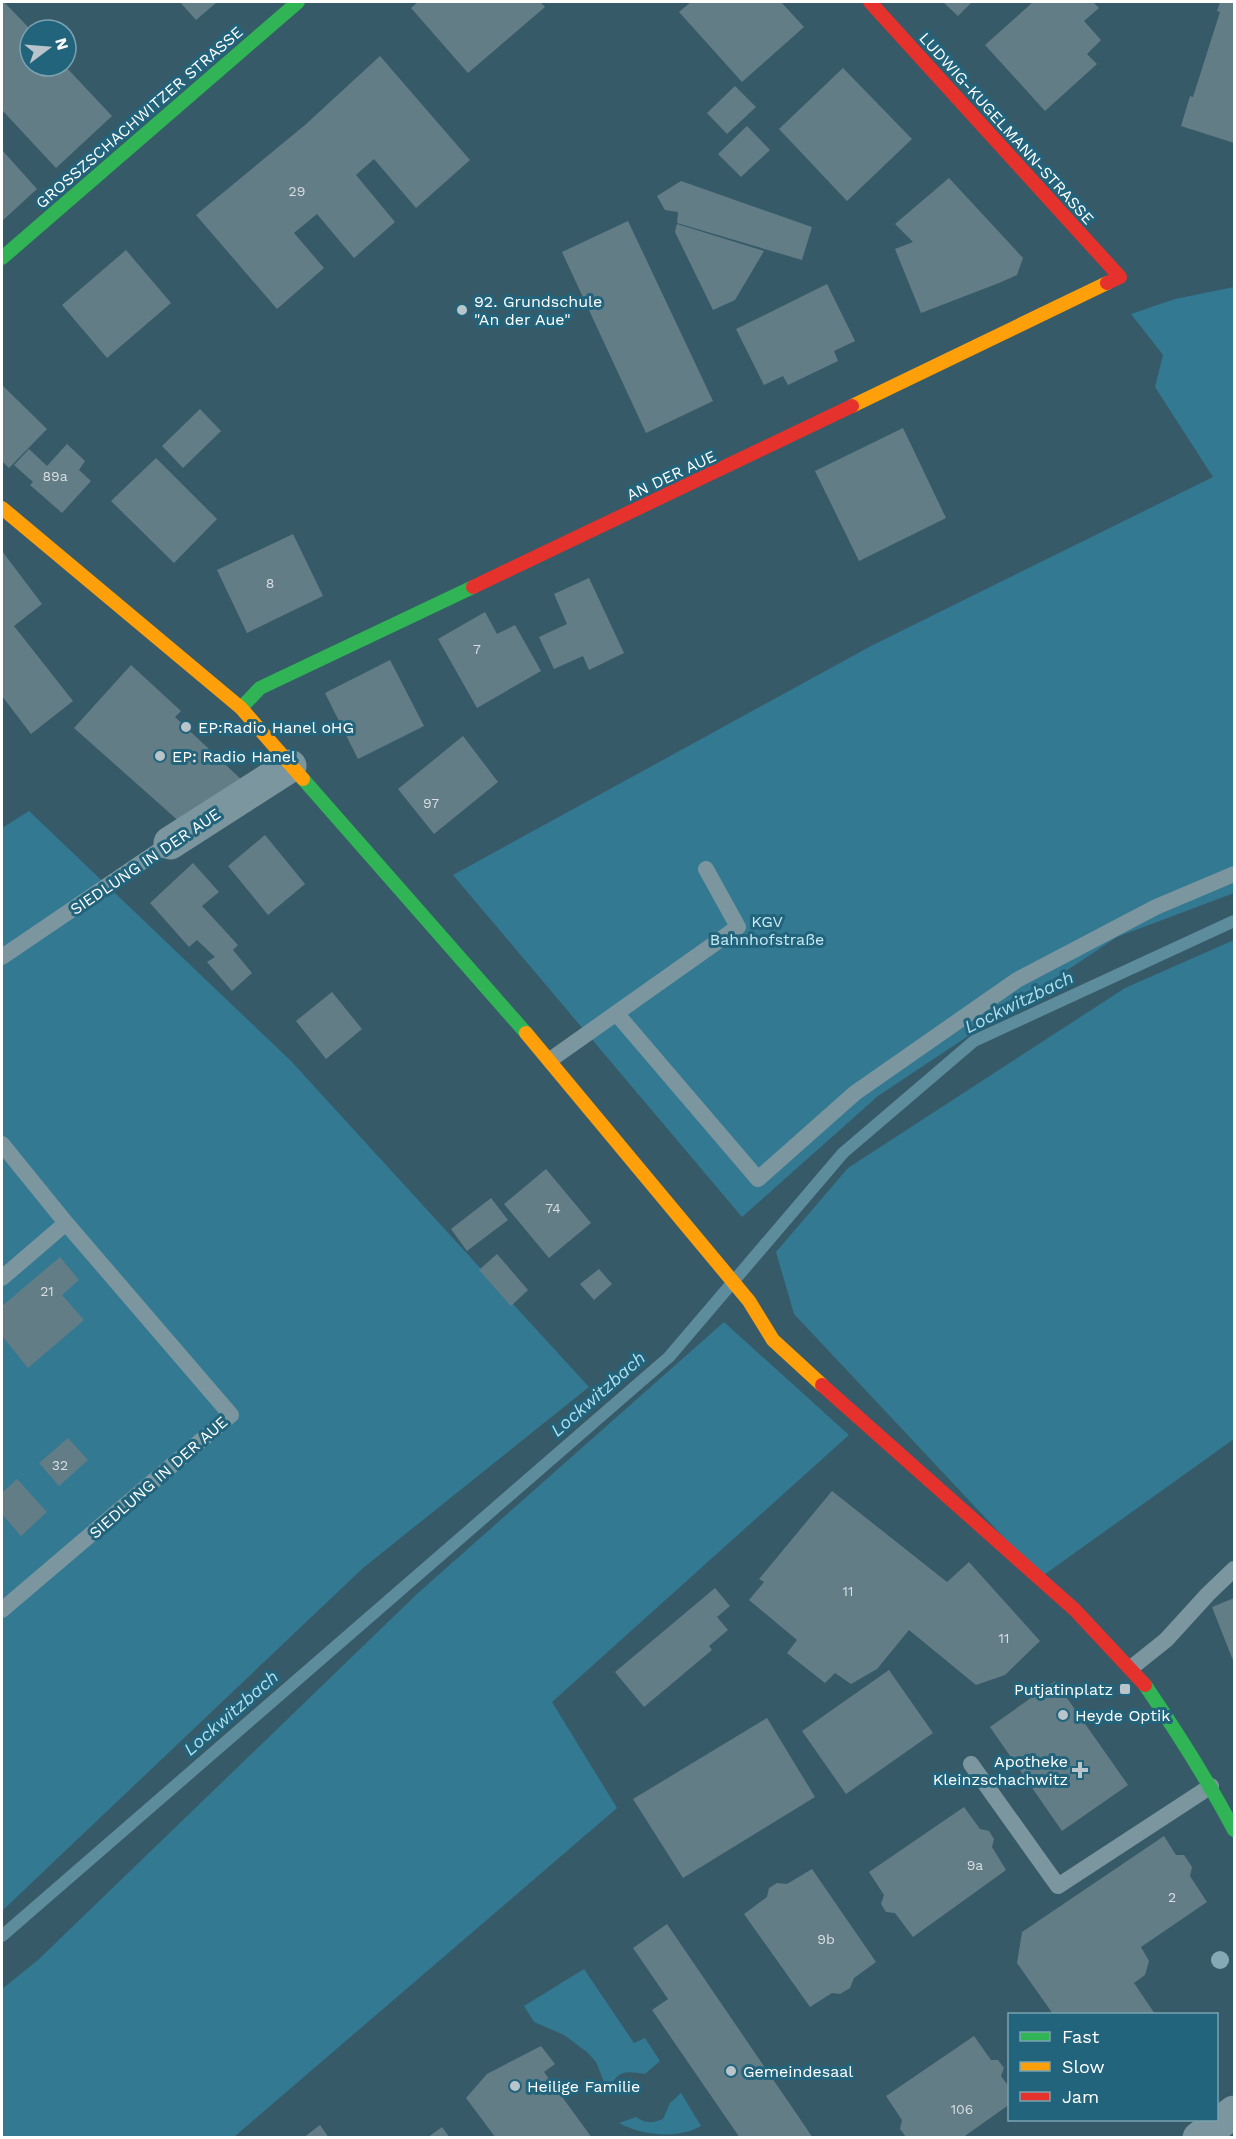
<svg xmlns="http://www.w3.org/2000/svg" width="1236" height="2139" font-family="'Work Sans',sans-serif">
  <rect width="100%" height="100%" fill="#365a68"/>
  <!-- green -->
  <path fill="#337992" d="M 1234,287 L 1234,893 L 1117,937 L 878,1096 L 742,1217 L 453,875 L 871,646 L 1213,477 L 1155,387 L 1163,355 L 1131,314 L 1175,299 Z
    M 29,811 L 291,1061 L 589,1387 L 363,1568 L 2,1911 L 2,828 Z
    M 1234,940 L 1234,1439 L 1041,1577 L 794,1314 L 776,1252 L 848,1168 L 1125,988 Z
    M 724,1322 L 849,1435 L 552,1702 L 617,1808 L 234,2137 L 2,2137 L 2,1989 L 38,1960 L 418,1593 Z
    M 584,1969 L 634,2043 L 645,2038 L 660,2061 L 645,2074 C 623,2070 617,2071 608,2092 L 596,2062 L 587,2052 L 564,2035 L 534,2022 L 524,2006 Z
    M 681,2093 L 701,2126 C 679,2139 642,2136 619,2123 L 636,2117 C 646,2124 652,2123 663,2119 L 670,2103 Z"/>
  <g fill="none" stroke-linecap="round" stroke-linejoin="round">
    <!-- stream -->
    <path stroke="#5d8d9d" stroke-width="12" d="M 2,1936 L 669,1357 L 843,1153 L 974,1041 L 1234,921"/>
  </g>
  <!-- building -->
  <path fill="#637d87" d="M 2,2 L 4,2 L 30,29 L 30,66 L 65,66 L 112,116 L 56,168 L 2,110 Z
    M 180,2 L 217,2 L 196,20 Z
    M 418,2 L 540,2 L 545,7 L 468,73 L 411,8 Z
    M 691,2 L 781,2 L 804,27 L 742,82 L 679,12 Z
    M 943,2 L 972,2 L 958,16 Z
    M 1033,2 L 1093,2 L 1099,8 L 1084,21 L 1101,40 L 1087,54 L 1097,64 L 1045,111 L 985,45 Z
    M 1220,2 L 1234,2 L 1234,143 L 1181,126 L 1190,96 L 1193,97 L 1220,12 L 1217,11 Z
    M 380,56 L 470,160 L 416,208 L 374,159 L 356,175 L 395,222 L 354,258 L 317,214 L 294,233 L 324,268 L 277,309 L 196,215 L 305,125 Z
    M 843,68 L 912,139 L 847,201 L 779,129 Z
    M 735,86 L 756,107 L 727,134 L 707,113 Z
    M 747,126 L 770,150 L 741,177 L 718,154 Z
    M 2,150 L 37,189 L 2,221 Z
    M 949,178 L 1023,258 L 1017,275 L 999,283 L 921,313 L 895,249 L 913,242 L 895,224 Z
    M 681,181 L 812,227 L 802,260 L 677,223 L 678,212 L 665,210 L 657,196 Z
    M 628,221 L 713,401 L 646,433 L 562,252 Z
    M 677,224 L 764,251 L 735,300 L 713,310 L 675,232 Z
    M 126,250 L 171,303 L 107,358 L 62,305 Z
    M 827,284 L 855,341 L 834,351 L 838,361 L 788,385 L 783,376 L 764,385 L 736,329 Z
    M 2,385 L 47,429 L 9,468 L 2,461 Z
    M 200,409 L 221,431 L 183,468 L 162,446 Z
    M 903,428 L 946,518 L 859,561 L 815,471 Z
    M 67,444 L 85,461 L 79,470 L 91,481 L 62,513 L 30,485 L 33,482 L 14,465 L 29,449 L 47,466 Z
    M 156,458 L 217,519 L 174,563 L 111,501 Z
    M 293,534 L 323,596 L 247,633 L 217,570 Z
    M 2,551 L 42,604 L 14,626 L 73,701 L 31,734 L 2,696 Z
    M 589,578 L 624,653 L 589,670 L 583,656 L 554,669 L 539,637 L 567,624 L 554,594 Z
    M 485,612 L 497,634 L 515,625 L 541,671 L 477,708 L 438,639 Z
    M 390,660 L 424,726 L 358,759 L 325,693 Z
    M 131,665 L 181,711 L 175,717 L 245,783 L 182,824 L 74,728 Z
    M 463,736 L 498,782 L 434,834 L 398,789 Z
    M 265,835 L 305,884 L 268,915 L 228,866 Z
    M 193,863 L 219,892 L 202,906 L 238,945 L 233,950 L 252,973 L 232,991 L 207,962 L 215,957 L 197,940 L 189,947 L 150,903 Z
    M 332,992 L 362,1029 L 326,1059 L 296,1021 Z
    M 546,1169 L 591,1223 L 549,1258 L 504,1204 Z
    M 491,1198 L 508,1220 L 467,1251 L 451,1229 Z
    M 497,1254 L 528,1290 L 511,1306 L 479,1270 Z
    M 60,1257 L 79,1280 L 62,1295 L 84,1320 L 28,1368 L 2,1336 L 2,1306 Z
    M 599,1269 L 612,1284 L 594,1300 L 580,1284 Z
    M 68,1438 L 88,1460 L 59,1486 L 39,1463 Z
    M 17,1479 L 47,1512 L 21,1536 L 2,1514 L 2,1493 Z
    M 832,1491 L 947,1582 L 969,1562 L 1040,1641 L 1005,1675 L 976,1685 L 909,1630 L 877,1669 L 851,1684 L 835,1673 L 825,1683 L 787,1653 L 797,1640 L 749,1600 L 764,1582 L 759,1579 Z
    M 715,1588 L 730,1606 L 717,1617 L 728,1630 L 709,1646 L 712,1650 L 644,1707 L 615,1672 Z
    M 1234,1598 L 1234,1663 L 1212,1607 Z
    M 889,1670 L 933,1733 L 846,1794 L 802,1731 Z
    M 1055,1681 L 1128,1785 L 1062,1831 L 990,1727 Z
    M 767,1718 L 815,1797 L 683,1878 L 633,1799 Z
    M 964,1807 L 980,1829 L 989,1831 L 994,1839 L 992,1847 L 1006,1870 L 913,1937 L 895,1913 L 886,1912 L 881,1904 L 884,1895 L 869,1872 Z
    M 1164,1836 L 1176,1855 L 1184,1855 L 1192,1867 L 1190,1876 L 1207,1902 L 1141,1947 L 1149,1961 L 1145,1975 L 1134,1983 L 1155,2014 L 1053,2014 L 1017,1963 L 1022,1932 Z
    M 812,1869 L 876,1962 L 854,1978 L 850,1988 L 840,1994 L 832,1993 L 810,2007 L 744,1914 L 767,1897 L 769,1888 L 777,1883 L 787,1884 Z
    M 667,1924 L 813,2138 L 740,2138 L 652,2010 L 668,1999 L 633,1948 Z
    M 974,2036 L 991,2060 L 998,2060 L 1004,2068 L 1001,2076 L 1010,2088 L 1010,2104 L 962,2138 L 906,2137 L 900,2129 L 902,2120 L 886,2096 Z
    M 541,2046 L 555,2064 L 544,2072 L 592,2138 L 496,2138 L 466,2098 L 487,2074 Z
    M 320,2125 L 329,2138 L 303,2138 Z
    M 442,2127 L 450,2138 L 427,2138 Z"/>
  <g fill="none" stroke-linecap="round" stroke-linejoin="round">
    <!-- lane -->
    <path stroke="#7b969f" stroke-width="16" d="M 2,957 L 170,843
      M 616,1013 L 758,1179 L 855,1093 L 1017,980 L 1156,907 L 1234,874
      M 550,1060 L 738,927 L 706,869
      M 2,1144 L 66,1223 L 231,1415 L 2,1610
      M 2,1278 L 66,1223
      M 1131,1668 L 1166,1640 L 1208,1594 L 1234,1569
      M 971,1764 L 1058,1886 L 1211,1786"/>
    <!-- street -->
    <path stroke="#7b969f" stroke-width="33" d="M 170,843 L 290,766
      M 1199,2138 L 1234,2112"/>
    <!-- fast -->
    <path stroke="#30b455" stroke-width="14" d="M 2,258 L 298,2
      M 241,708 L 260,688 L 473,587
      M 303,779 L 526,1033
      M 1145,1685 C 1177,1732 1207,1779 1234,1830"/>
    <!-- slow -->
    <path stroke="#ff9f0a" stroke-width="14" d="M 852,406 L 1107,283
      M 2,508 L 241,708 L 303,779
      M 526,1033 L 749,1301 L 773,1340 L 822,1385"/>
    <!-- jam -->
    <path stroke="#e5322d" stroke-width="14" d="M 870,2 L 1120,277 L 1107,283
      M 473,587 L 852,406
      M 822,1385 L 1075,1610 L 1145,1685"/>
  </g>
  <!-- trees -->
  <circle fill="#86a9b6" cx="1220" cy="1960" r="9"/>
  <!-- markers -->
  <g fill="#b9c5ca" stroke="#22647c" stroke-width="2">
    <circle cx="462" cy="310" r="6"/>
    <circle cx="186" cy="727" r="6"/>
    <circle cx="160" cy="756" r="6"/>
    <rect x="1119" y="1683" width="12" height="12" rx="3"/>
    <circle cx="1063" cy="1715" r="6"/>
    <path d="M1077 1761h6v6h6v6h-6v6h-6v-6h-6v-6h6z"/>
    <circle cx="731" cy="2071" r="6"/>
    <circle cx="515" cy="2086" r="6"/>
  </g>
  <g text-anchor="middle" stroke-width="6" stroke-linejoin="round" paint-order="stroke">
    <!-- number labels -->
    <g font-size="14" fill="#d8dee1">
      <text x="297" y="196">29</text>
      <text x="55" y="481">89a</text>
      <text x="270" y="588">8</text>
      <text x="477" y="654">7</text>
      <text x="431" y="808">97</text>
      <text x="553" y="1213">74</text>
      <text x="47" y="1296">21</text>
      <text x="60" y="1470">32</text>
      <text x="848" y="1596">11</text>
      <text x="1004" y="1643">11</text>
      <text x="975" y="1870">9a</text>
      <text x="1172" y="1902">2</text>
      <text x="826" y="1944">9b</text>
      <text x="962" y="2114">106</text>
    </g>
    <!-- street labels -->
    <g font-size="16" fill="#fff" stroke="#22647c">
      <text transform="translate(139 117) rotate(-41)" y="6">GROSSZSCHACHWITZER STRASSE</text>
      <text transform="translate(1007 128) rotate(48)" y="6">LUDWIG-KUGELMANN-STRASSE</text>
      <text transform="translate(671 475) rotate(-25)" y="6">AN DER AUE</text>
      <text transform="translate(145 861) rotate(-34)" y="6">SIEDLUNG IN DER AUE</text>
      <text transform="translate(158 1477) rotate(-41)" y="6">SIEDLUNG IN DER AUE</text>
    </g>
    <!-- poi labels -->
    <g font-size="16" fill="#fff" stroke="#22647c" text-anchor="start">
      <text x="474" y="307">92. Grundschule<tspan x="474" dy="18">"An der Aue"</tspan></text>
      <text x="198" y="733">EP:Radio Hanel oHG</text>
      <text x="172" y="762">EP: Radio Hanel</text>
      <text x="1113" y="1695" text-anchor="end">Putjatinplatz</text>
      <text x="1075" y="1721">Heyde Optik</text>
      <text x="1068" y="1767" text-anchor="end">Apotheke<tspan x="1068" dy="18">Kleinzschachwitz</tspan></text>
      <text x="743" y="2077">Gemeindesaal</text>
      <text x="527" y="2092">Heilige Familie</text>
    </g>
    <!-- park labels -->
    <g font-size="16" fill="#c8eaf5" stroke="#22647c">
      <text x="767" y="927">KGV<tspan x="767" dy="18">Bahnhofstraße</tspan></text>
    </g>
    <!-- water labels -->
    <g font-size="18" font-style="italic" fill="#b0dfee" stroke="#22647c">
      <text transform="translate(1019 1002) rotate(-26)" y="6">Lockwitzbach</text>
      <text transform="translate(598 1394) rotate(-41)" y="6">Lockwitzbach</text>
      <text transform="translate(231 1713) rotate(-41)" y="6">Lockwitzbach</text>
    </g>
  </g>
  <!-- border -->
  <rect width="1236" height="2139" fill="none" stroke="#ffffff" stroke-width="6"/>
  <!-- legend -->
  <rect x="1008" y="2013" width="210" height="108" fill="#22647c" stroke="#7aa2b0" stroke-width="1.5"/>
  <rect x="1020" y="2032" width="30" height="9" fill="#30b455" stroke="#7aa2b0" stroke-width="1.5"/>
  <text x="1062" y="2043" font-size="18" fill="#ffffff">Fast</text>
  <rect x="1020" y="2062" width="30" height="9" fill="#ff9f0a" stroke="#7aa2b0" stroke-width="1.5"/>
  <text x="1062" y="2073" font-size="18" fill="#ffffff">Slow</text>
  <rect x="1020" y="2092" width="30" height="9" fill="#e5322d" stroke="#7aa2b0" stroke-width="1.5"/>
  <text x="1062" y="2103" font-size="18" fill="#ffffff">Jam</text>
  <!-- north arrow -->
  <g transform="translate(48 48) rotate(74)"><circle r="28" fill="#22647c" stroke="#7aa2b0" stroke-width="1.5"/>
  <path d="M0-4.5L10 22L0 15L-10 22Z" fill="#b9c5ca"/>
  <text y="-9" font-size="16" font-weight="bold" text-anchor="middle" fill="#ffffff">N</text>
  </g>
</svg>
